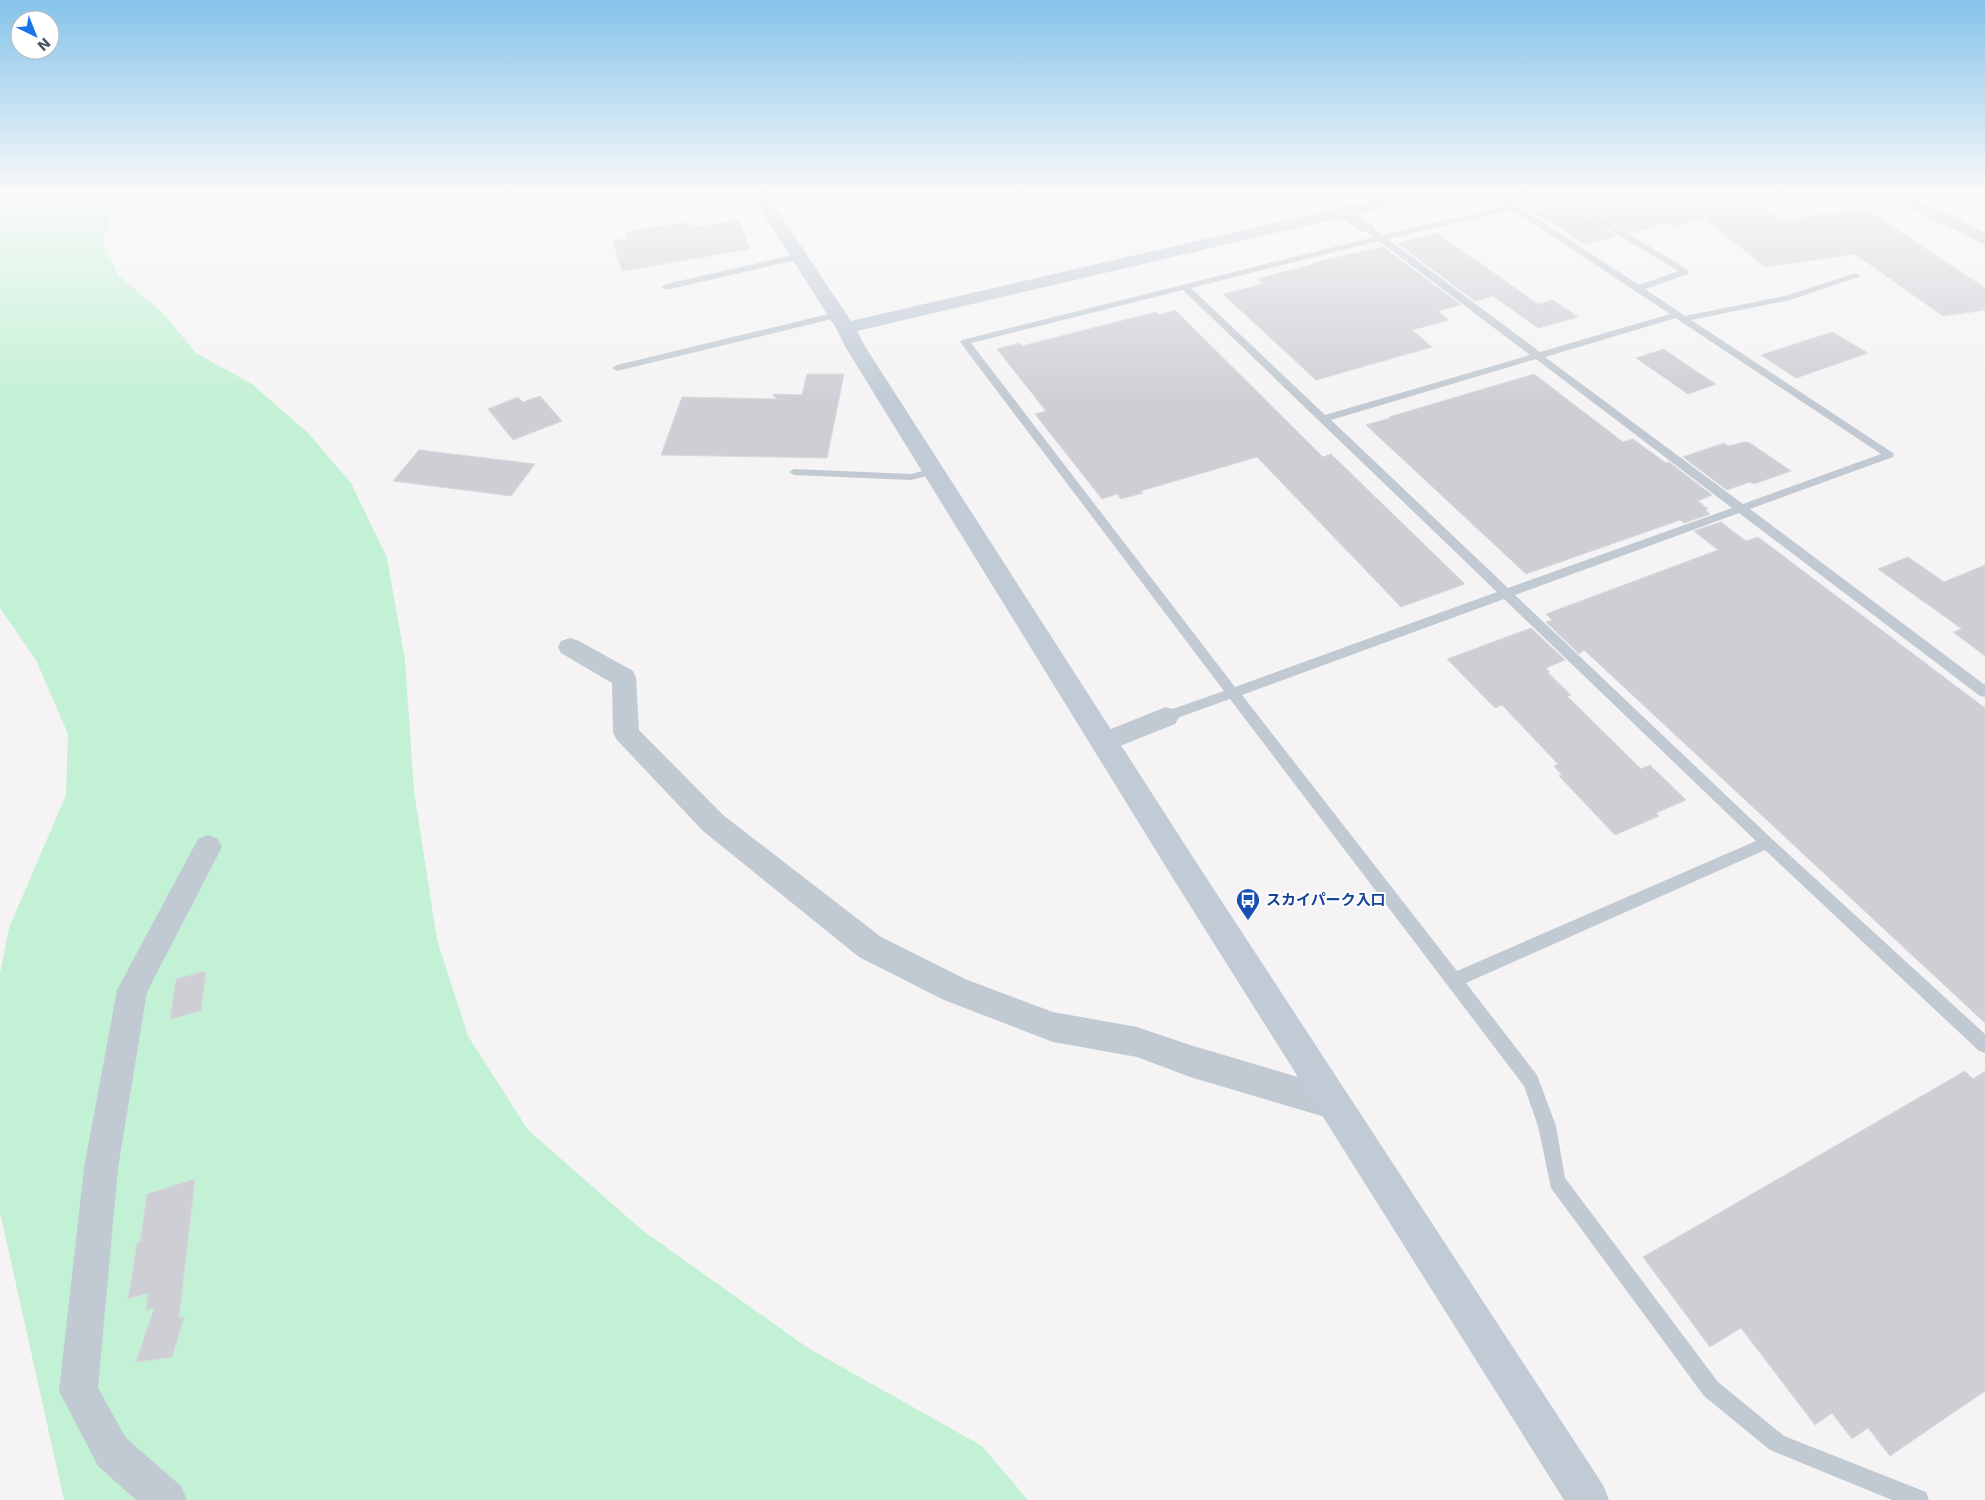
<svg xmlns="http://www.w3.org/2000/svg" width="1985" height="1500" font-family="'DejaVu Sans','Noto Sans JP',sans-serif">
  <rect width="100%" height="100%" fill="#f5f3f3"/>
  <!-- green -->
  <path fill="#c3f1d5" d="M 0,192 L 118,192 L 103,243 L 118,275 L 162,312 L 196,353 L 252,384 L 308,433 L 351,483 L 387,558 L 405,660 L 414,791 L 437,940 L 468,1036 L 528,1130 L 642,1230 L 808,1348 L 982,1446 L 1028,1500 L 64,1500 L 0,1212 L 0,973 L 9,928 L 66,795 L 68,734 L 36,660 L 0,608 Z"/>
  <!-- building -->
  <path fill="#cdcfd5" stroke="#d7d9de" d="M 1618,192 L 1741,192 L 1780,220 L 1866,209 L 1985,288 L 1985,310 L 1943,316 L 1855,254 L 1766,267 L 1704,219 L 1673,227 L 1666,223 L 1630,233 L 1579,202 Z
    M 1564,205 L 1566,205 L 1617,236 L 1585,244 L 1535,212 Z
    M 738,220 L 750,249 L 622,271 L 613,241 L 628,238 L 626,232 L 687,222 L 689,228 Z
    M 1437,233 L 1538,304 L 1553,300 L 1578,317 L 1538,328 L 1493,296 L 1475,301 L 1397,243 Z
    M 1383,247 L 1461,305 L 1438,311 L 1449,320 L 1412,330 L 1432,347 L 1316,380 L 1223,294 L 1263,284 L 1257,279 L 1314,264 L 1312,263 Z
    M 1175,310 L 1323,457 L 1331,454 L 1465,584 L 1401,607 L 1257,457 L 1141,491 L 1143,493 L 1121,499 L 1117,494 L 1102,499 L 1035,414 L 1046,411 L 997,349 L 1020,343 L 1022,346 L 1156,312 L 1159,315 Z
    M 1832,332 L 1868,353 L 1796,378 L 1761,355 Z
    M 1664,349 L 1694,370 L 1716,384 L 1688,394 L 1636,358 Z
    M 807,374 L 844,374 L 827,458 L 661,455 L 682,397 L 777,399 L 772,394 L 802,395 Z
    M 1534,374 L 1623,442 L 1633,439 L 1666,463 L 1669,462 L 1712,495 L 1698,501 L 1708,509 L 1705,510 L 1710,514 L 1684,523 L 1680,520 L 1526,574 L 1366,425 L 1390,418 L 1389,417 Z
    M 540,396 L 562,421 L 513,440 L 488,409 L 518,397 L 523,402 Z
    M 1745,442 L 1750,443 L 1791,471 L 1754,484 L 1750,482 L 1727,490 L 1683,457 L 1724,443 L 1728,446 Z
    M 419,450 L 535,464 L 511,496 L 393,481 Z
    M 1721,522 L 1746,541 L 1758,537 L 1985,708 L 1985,1023 L 1584,650 L 1579,654 L 1546,622 L 1552,620 L 1546,614 L 1718,550 L 1694,531 Z
    M 1908,557 L 1944,582 L 1985,565 L 1985,656 L 1953,632 L 1962,629 L 1878,569 Z
    M 1531,628 L 1565,660 L 1546,668 L 1550,672 L 1548,673 L 1571,695 L 1567,696 L 1641,769 L 1650,765 L 1686,800 L 1656,813 L 1659,816 L 1615,835 L 1559,776 L 1562,775 L 1554,766 L 1558,764 L 1502,705 L 1495,708 L 1447,659 Z
    M 206,971 L 201,1011 L 170,1019 L 176,979 Z
    M 1965,1071 L 1973,1079 L 1985,1071 L 1985,1391 L 1890,1456 L 1868,1428 L 1852,1439 L 1832,1413 L 1815,1425 L 1741,1328 L 1710,1347 L 1643,1257 Z
    M 195,1179 L 179,1318 L 184,1317 L 172,1357 L 136,1362 L 154,1308 L 146,1310 L 148,1293 L 128,1299 L 137,1243 L 140,1242 L 147,1194 Z"/>
  <g fill="none" stroke-linecap="round" stroke-linejoin="round">
    <!-- lane -->
    <path fill="#c1cad2" fill-rule="evenodd" d="M 1538,192 L 1560,192 L 1688,270 L 1688,274 L 1645,289 L 1685,316 L 1785,296 L 1856,273 L 1861,276 L 1790,300 L 1691,320 L 1893,453 L 1894,455 L 1893,457 L 1750,509 L 1985,685 L 1985,697 L 1980,696 L 1739,513 L 1515,595 L 1772,839 L 1985,1034 L 1985,1053 L 1979,1051 L 1765,850 L 1466,983 L 1537,1075 L 1556,1126 L 1565,1178 L 1718,1382 L 1784,1436 L 1926,1492 L 1929,1500 L 1892,1500 L 1770,1450 L 1704,1396 L 1551,1188 L 1538,1126 L 1524,1086 L 1230,699 L 1166,722 L 1161,721 L 1159,717 L 1161,713 L 1224,691 L 960,342 L 962,340 L 1374,237 L 1364,230 L 1364,226 L 1370,226 L 1382,235 L 1506,206 L 1502,202 L 1503,200 ZM 1551,194 L 1678,271 L 1639,285 L 1513,203 ZM 1513,210 L 1670,314 L 1540,352 L 1388,239 ZM 1379,241 L 1530,355 L 1325,415 L 1191,288 ZM 1183,290 L 1497,592 L 1235,687 L 971,343 ZM 1676,318 L 1680,321 L 1881,454 L 1743,504 L 1545,357 ZM 1536,359 L 1732,508 L 1508,588 L 1331,420 ZM 1504,599 L 1756,841 L 1457,971 L 1242,695 Z
      M 798,254 L 801,255 L 801,259 L 666,290 L 661,287 L 666,284 Z
      M 837,312 L 842,315 L 840,317 L 617,371 L 612,368 L 617,365 Z
      M 934,468 L 939,471 L 938,473 L 911,480 L 794,475 L 789,472 L 794,469 L 911,474 Z"/>
    <!-- street -->
    <path fill="#c1cad2" fill-rule="evenodd" d="M 1343,207 L 1349,209 L 1373,225 L 1375,228 L 1373,231 L 1361,231 L 1337,215 L 1335,212 L 1337,209 Z
      M 570,638 L 579,641 L 633,671 L 636,678 L 639,730 L 723,815 L 881,937 L 965,979 L 1053,1012 L 1137,1027 L 1190,1045 L 1332,1087 L 1344,1091 L 1348,1103 L 1344,1115 L 1332,1119 L 1190,1077 L 1137,1057 L 1053,1042 L 944,1000 L 859,957 L 703,831 L 617,740 L 613,733 L 612,683 L 561,653 L 558,647 L 561,641 Z
      M 1166,707 L 1175,710 L 1179,717 L 1175,724 L 1105,752 L 1096,749 L 1092,742 L 1096,735 Z
      M 208,835 L 218,839 L 222,847 L 147,992 L 118,1168 L 98,1388 L 126,1438 L 181,1486 L 187,1500 L 136,1500 L 98,1466 L 59,1391 L 84,1168 L 117,990 L 198,839 Z"/>
    <!-- secondary -->
    <path fill="#c1cbd6" fill-rule="evenodd" d="M 749,192 L 765,192 L 851,321 L 1408,192 L 1437,192 L 1435,195 L 1429,197 L 857,331 L 866,348 L 1196,862 L 1603,1485 L 1609,1500 L 1564,1500 L 1174,880 L 846,348 L 836,328 Z
      M 1883,192 L 1904,192 L 1985,233 L 1985,245 L 1885,195 Z"/>
  </g>
  <!-- sky -->
  <linearGradient id="sky" x2="0" y2="1"><stop stop-color="#85c3ea"/><stop offset="0.48" stop-color="#fafafa"/><stop offset="1" stop-color="#fafafa" stop-opacity="0"/></linearGradient>
  <rect width="1985" height="402" fill="url(#sky)"/>
  <!-- icons -->
  <defs>
    <g id="bus-pin" transform="scale(1.25)"><path d="M0 17L-7.5 6A9.5 9.5 0 1 1 7.5 6Z" fill="#1a4fb4" stroke="#fff"/><path d="M-5-6H5V4H4V6H2V4H-2V6H-4V4H-5ZM-3.5-4V0h7V-4ZM-3.5 1.2v1.5H-2V1.2ZM2 1.2v1.5H3.5V1.2Z" fill="#fff"/></g>
  </defs>
  <g fill-rule="evenodd">
    <use href="#bus-pin" x="1248" y="900"/>
  </g>
  <g text-anchor="middle" stroke-width="4" stroke-linejoin="round" paint-order="stroke">
    <!-- transit labels -->
    <g font-size="15" font-weight="bold" fill="#164399" stroke="#fff" text-anchor="start">
      <text x="1266" y="905">スカイパーク入口</text>
    </g>
  </g>
  <!-- north arrow -->
  <g transform="translate(35 35) rotate(137)"><circle r="24" fill="#ffffff" stroke="#b7bbc0"/>
  <path d="M0-4L9 19L0 12L-9 19Z" fill="#1a73e8"/>
  <text y="-8" font-size="14" font-weight="bold" text-anchor="middle" fill="#4a5661">N</text>
  </g>
</svg>
